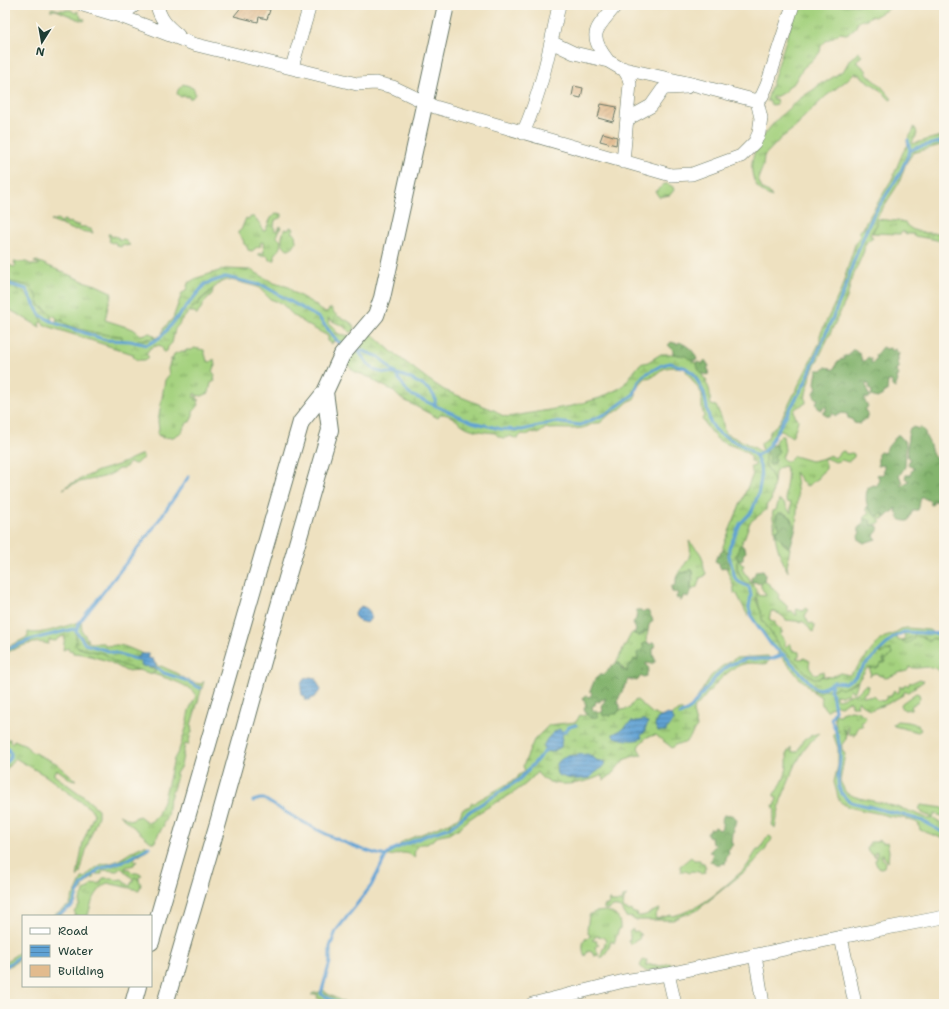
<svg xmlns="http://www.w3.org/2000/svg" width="949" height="1009" font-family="'Shantell Sans',sans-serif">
  <defs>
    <pattern id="grass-tufts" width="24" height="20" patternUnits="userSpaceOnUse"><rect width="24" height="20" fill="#a5d27f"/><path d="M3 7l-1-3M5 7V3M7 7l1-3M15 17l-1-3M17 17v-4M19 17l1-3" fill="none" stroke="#86ac69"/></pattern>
    <pattern id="forest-crowns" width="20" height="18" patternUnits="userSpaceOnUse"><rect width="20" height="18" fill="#84b46e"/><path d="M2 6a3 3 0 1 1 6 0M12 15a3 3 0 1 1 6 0" fill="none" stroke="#6b945b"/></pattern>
    <pattern id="wetland-marsh" width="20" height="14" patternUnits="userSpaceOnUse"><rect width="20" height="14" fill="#a5d27f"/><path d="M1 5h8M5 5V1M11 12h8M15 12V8" fill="none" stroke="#86ac69"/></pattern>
    <pattern id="water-rules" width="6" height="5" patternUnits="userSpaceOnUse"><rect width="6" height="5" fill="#60a2d4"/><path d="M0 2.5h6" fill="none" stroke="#4f85ad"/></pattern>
    <pattern id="building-hatch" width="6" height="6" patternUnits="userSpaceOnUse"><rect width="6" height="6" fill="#e2bb8e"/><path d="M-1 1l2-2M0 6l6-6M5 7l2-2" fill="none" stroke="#b79975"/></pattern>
  </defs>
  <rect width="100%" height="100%" fill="#fbf7ec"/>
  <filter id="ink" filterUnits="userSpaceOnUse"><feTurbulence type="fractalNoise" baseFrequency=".025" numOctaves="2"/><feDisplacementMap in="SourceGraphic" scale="8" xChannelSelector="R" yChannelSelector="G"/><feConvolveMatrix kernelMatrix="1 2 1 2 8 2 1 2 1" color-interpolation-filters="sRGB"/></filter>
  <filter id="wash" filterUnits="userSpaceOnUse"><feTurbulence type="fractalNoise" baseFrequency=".012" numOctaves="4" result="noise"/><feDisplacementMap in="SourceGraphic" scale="16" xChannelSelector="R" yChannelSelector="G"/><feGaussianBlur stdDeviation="0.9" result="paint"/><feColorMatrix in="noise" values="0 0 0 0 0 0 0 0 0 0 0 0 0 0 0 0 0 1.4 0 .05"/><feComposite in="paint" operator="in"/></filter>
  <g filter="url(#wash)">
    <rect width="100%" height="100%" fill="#eee1c0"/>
    <!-- grass -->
    <path fill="url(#grass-tufts)" stroke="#62885a" d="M 797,5 L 895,5 L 874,17 L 871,16 C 866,21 862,19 857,23 L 856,27 L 849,33 L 846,34 L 840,33 L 826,41 L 821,46 L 820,52 L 816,57 L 803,68 L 794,83 L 789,86 L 786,91 L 777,96 L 772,97 L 772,99 L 776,99 L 777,104 L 773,105 L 770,104 L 770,101 L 767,101 L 767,100 Z
      M 52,8 L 59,10 L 71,10 L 75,13 L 78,11 L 78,13 L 81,16 L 80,18 L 85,19 L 84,21 L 80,20 L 56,10 L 50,10 Z
      M 859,52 L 862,56 L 856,61 L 866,70 L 867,74 L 880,85 L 892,99 L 890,100 L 878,88 L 863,78 L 860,74 L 856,74 L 855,72 L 847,80 L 826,96 L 803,118 L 798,125 L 784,136 L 782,137 L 764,156 L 763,166 L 758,179 L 762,189 L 769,192 L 772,197 C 760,192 754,186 752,172 C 748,144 782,113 801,98 C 807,93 817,89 820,83 L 824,83 L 844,70 L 850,59 Z
      M 183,84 L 189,86 L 194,89 L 195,94 L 192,98 L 189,98 L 189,96 L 187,97 L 184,96 L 181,97 L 177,94 L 178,90 Z
      M 664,184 L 668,184 L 673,187 L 674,190 L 670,195 L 659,197 L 655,191 L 658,191 L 658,189 L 660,188 Z
      M 277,213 L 282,214 L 282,217 L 275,220 L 274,227 L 275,231 L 279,229 L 279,227 L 280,226 L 281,228 L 277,233 L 277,237 L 281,241 C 280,248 280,249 275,253 L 275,260 L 269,260 L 268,256 L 264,255 L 261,256 L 258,254 L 264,253 L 263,242 L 260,243 L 261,246 L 257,247 L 252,251 L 248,250 L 247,247 L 243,243 L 244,242 L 242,238 L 238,234 L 238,232 L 241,230 L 246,218 L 248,219 L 251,217 L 254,217 L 261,225 L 263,231 L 265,231 L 271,218 Z
      M 58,219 L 61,222 L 60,223 L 63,223 L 62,221 L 64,220 L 66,221 L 66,223 L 71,222 L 73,225 L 79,225 L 80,227 L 85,227 L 88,229 L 91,229 L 93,233 L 80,231 L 77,229 L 74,230 L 51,221 Z
      M 877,219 L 905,222 C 906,224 907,226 909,227 C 915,233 936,235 944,231 L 944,241 C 933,240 924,237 913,236 L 914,234 L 906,234 L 905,232 L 902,232 L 900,234 L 872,233 L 877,224 Z
      M 290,227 L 294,229 L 292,232 L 295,234 L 296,242 L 293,248 L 287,249 C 280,243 281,236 285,229 L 289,230 Z
      M 108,234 L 110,234 L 112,237 L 114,236 L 119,238 L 119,240 L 124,239 L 130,245 L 125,246 L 123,244 L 121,247 L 116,245 L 115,242 L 112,243 L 109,241 L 110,239 Z
      M 37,261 L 83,281 L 96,285 L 111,292 L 112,296 L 109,302 L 105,320 L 133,329 L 141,335 L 150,333 L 156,337 L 155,338 L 138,340 L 135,343 L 122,341 L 121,336 C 112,337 74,329 66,324 C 63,322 64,322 62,319 L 61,321 L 57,319 L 55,316 L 50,316 C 49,309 43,309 39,304 C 37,300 37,297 35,293 C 28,283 15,284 5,281 L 5,266 L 7,265 L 15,267 L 16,266 L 14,262 L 26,262 L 33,265 L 39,265 L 40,264 L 34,262 Z
      M 5,286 C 25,289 38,302 42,322 L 39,323 L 40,327 L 5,307 Z
      M 213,289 L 212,295 L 204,303 L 197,315 L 195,312 L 190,312 L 190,311 L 195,305 L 198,305 L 200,301 Z
      M 194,348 L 204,350 L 207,361 L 210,362 L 214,359 L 215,366 L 212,371 L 215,375 L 214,378 L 215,381 L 211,383 L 209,393 L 202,396 L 196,395 L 195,393 L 194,394 L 194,398 L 196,396 L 198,397 L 195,400 L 199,399 L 198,402 L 199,405 L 193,412 L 193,415 L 190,422 L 188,422 L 184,427 L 182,432 L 173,437 L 162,438 L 162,436 L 159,436 L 157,433 L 159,430 L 158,421 L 165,380 L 169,375 L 168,369 L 170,362 L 174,360 L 170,360 L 173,358 L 174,354 L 182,351 L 186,352 L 186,350 L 192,350 Z
      M 780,436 L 783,436 L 785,450 L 782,458 L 785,461 L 789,461 L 794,456 L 811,461 L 821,459 L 830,455 L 835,458 L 840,452 L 844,451 L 846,454 L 852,453 L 854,454 L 854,457 L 848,462 L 842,460 L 835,462 L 829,459 L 828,460 L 826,458 L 823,460 L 826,464 L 826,469 L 819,475 L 819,478 L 807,486 L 803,483 L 795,472 L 798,497 L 796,527 L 792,523 L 791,517 L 783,513 L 777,521 C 784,532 775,542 790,548 L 787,566 L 788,572 C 779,554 775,544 774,523 C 773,519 772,515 773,511 L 776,510 L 779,500 C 787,503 787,510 791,513 L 791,503 L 787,502 C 781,491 792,476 785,466 L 778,468 L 775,472 L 774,483 C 772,469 762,470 766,451 L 774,456 C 774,448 773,441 780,436 Z
      M 140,455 L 143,455 L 143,459 L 141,459 L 136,464 L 129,463 L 124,469 L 118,469 C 108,479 94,478 80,482 C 75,483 68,486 63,489 L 68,485 L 98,471 L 118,465 Z
      M 867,506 L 868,509 L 878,517 L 880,514 L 883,513 L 884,519 L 878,519 L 881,522 L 874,525 L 870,525 L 870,523 L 863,522 L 865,516 L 869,513 L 866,510 Z
      M 689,541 C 695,547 701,552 703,560 C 704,565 703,569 706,573 L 705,576 L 700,578 L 697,587 L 692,590 L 691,586 L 693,572 L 691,570 L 687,572 L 681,573 L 676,579 C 678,569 688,564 690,554 C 691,550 690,545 689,541 Z
      M 738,559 L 740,560 L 741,564 L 744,565 L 742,569 L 744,572 L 744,573 L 748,576 L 751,583 L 749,584 L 743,582 L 737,568 L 737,561 Z
      M 764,581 L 769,584 L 779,595 L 778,598 L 787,606 L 789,613 L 791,610 L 796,615 L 797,615 L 796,611 L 797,609 L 803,611 L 805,608 L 808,610 L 805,616 L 809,624 L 813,623 L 815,627 L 813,632 L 812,632 C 809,628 807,625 804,622 L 786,620 C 784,616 775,611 771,611 L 769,619 L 775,622 L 775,624 L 777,626 L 777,627 L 781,629 L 781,632 L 783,632 L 780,634 L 785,641 L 785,646 L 786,647 L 790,643 L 791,645 L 792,650 L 794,650 L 794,652 L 795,651 L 799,652 L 799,656 L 796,658 L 801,659 L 804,658 L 810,661 C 807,668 812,672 817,675 L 820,672 L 823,672 L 824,675 L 821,676 L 819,679 C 813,679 806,674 803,669 L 779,646 L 774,638 L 762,619 L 761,612 L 756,596 L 757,593 L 759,595 L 766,596 L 766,595 L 761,587 L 761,583 Z
      M 81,621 L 82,631 L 89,641 C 83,640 81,634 76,631 L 76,645 L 79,648 L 103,653 L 110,657 L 113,661 L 138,670 L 126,671 L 108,661 L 83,654 L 73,653 L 72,650 L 69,651 L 68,648 L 63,650 L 65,636 L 58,638 L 56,641 L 49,640 L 48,644 C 33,639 18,648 5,653 L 5,648 L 28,637 L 28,632 C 40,636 69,625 81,621 Z
      M 644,631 L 648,631 L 646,639 L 647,643 L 638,654 L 638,660 L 632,664 L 627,673 L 619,663 L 616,663 L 631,634 L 634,632 L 634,634 L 641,635 Z
      M 904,632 L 916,632 L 915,636 L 903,641 C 910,643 912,639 918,636 L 930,639 L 933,638 L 935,639 L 944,638 L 944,669 L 940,672 C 931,662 920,671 910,667 L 907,671 L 898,673 L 887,678 L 878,675 L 877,673 L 872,674 L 870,676 L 871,672 L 869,669 C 878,667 884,660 890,654 L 889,651 L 886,650 L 882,654 L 881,654 L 883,648 L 895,636 L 899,641 L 904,639 L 905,636 L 902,633 Z
      M 155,663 L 159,667 L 161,666 C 165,668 170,670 174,672 C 183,677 190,683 201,684 L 204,681 L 191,725 L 192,733 L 191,733 L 188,745 L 185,744 L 181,766 L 175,775 L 176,776 L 177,775 C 175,784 172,792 169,801 C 167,808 169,817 163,823 L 164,825 L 156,838 L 155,842 L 151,842 L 119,815 L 130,820 L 139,816 L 147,822 L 151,822 L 158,814 L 165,795 L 174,759 L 179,750 L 188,722 L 187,721 L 189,710 L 196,696 C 190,684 165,678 153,674 L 155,672 Z
      M 920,679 L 924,681 L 908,692 L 904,692 L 903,695 L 887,704 L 870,710 L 860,703 L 859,701 L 857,703 L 858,706 L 851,706 L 851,702 L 848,701 L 841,706 L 837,705 L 835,707 L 829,708 L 827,711 L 822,705 L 821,697 L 812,691 L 834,689 L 837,687 L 847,687 L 858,681 L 855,691 L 852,692 L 852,690 L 850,689 L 847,695 L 845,694 L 842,696 L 836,695 L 836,699 C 844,699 849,694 857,693 L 865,685 L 868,686 L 867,691 L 863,694 L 863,696 L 871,697 L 873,695 L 878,700 L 883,701 L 886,699 L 887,696 L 891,697 L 891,695 L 893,694 L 893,691 L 894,690 L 897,693 L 899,692 L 900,686 L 903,689 L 903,686 L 906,684 L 908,686 L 910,682 L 911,683 Z
      M 916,693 L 919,694 L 920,698 L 917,703 L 912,705 L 911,709 L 905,710 L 903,709 L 901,705 L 902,703 Z
      M 851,710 L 858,711 L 866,717 L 864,721 L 861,723 L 863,726 L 858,727 L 858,729 L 857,730 L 854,737 L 853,733 L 851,735 L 848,733 L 849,727 L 847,726 L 846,739 L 846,736 L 839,731 L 837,732 L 834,715 L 836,713 L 837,715 L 840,715 L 841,713 Z
      M 897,721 C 905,722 917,721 921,730 L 918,732 L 894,726 L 893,724 Z
      M 836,732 L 839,745 L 842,746 L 842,750 L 845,754 L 840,781 L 846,793 C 858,799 870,800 882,803 C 898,807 914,812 929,819 L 932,818 C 936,820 939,823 944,825 L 944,839 L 920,830 L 919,825 L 916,822 L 903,818 L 888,816 L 881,814 L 848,807 L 839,801 L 834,782 L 838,765 L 838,748 L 833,734 Z
      M 820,733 L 807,745 L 796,764 L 781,800 L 775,828 L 772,825 L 775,811 L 773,805 L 776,805 L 776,802 L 777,797 L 774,796 L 774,794 C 786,780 788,769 787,753 L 791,747 L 791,752 L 797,752 L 803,740 L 812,735 Z
      M 8,739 L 10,739 L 10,742 L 12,743 L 14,740 L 26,745 L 30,751 L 56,763 L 76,780 L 70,779 L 58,770 L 54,772 L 54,775 L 83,796 L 98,809 L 98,816 L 88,843 L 80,873 L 77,877 L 83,842 L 94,814 L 92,810 L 46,776 L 15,758 L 5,771 L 5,741 Z
      M 921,805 L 944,808 L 944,815 L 942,816 L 935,814 L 933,818 L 922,813 L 921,810 L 919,809 Z
      M 451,822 L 449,825 L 451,831 L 454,831 L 450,833 L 440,835 L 427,844 C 417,843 413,848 415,858 C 401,848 400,856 386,856 L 404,841 Z
      M 770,836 L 772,838 L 771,841 L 767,845 L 766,849 L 749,868 L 696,911 L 683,915 L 673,920 L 634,920 L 633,918 L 626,917 C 620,910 624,906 611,907 L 609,909 L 604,909 L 604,906 L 609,904 L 610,899 L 612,902 L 622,902 L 623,897 L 627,896 L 624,899 L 623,908 L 629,911 L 631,910 L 633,913 L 636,913 L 637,916 C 646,917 651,911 660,909 L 655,915 L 656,919 L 671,915 L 673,916 C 697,910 714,896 732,880 C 736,876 742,872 746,867 C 750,863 753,855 757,850 L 760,850 L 766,838 Z
      M 879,840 L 884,843 L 887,842 L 889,851 L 888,861 L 887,862 L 882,853 L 882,858 L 885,862 L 884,867 L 881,868 L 877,866 L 875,861 L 877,851 L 874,853 L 874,857 L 873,855 L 868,852 L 867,848 L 870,842 L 876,842 Z
      M 691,857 L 694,860 L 700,860 L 700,862 L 704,863 L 706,868 L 704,869 L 705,872 L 701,874 L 699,872 L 691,871 L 689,873 L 684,870 L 684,872 L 681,872 L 680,866 Z
      M 135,877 L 139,880 L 141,885 L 139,890 L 107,883 C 95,892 91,902 88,916 L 74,916 L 76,914 L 74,912 L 79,906 L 81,897 L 83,895 L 84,891 L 89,889 C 91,882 94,884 100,883 L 103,878 L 113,878 L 116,880 L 122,879 L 130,886 L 132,881 L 133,881 L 133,878 Z
      M 606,911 C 615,913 621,918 620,929 L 619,929 L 614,943 L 611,941 C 610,948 606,952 603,957 L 600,957 L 606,941 L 603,937 L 597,936 L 592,940 L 597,941 L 596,943 L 599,944 L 595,947 L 599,955 L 594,956 L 592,952 L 588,951 L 585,956 C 582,951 582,942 586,937 L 587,939 L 590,936 L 587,930 L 589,915 L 595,912 Z
      M 633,929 L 633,932 L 637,931 L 642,935 L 639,935 L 640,938 L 638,940 L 635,940 L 632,944 L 630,944 L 628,941 L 630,940 L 630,934 L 629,932 Z
      M 643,960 L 647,960 L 646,966 L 650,964 L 661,966 L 670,963 L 672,966 C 663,969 654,970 645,971 L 640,966 Z
      M 322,988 L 326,993 L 347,1004 L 322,1004 L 323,1000 L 317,998 L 318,994 L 311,995 L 313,993 L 317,993 L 321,991 Z"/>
    <!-- forest -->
    <path fill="url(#forest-crowns)" stroke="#527851" d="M 671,342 L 678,344 L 679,342 C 687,345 695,351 697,360 L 690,360 L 685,356 L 673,354 L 673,350 L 668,345 Z
      M 882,347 L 886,349 L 890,348 L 892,351 L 895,349 L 898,353 L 899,353 L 898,357 L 897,357 L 897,359 L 899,360 L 897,362 L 899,365 L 899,368 L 895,370 L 899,374 L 898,377 L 895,377 L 898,380 L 895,388 L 892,386 L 892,381 L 888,381 L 887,391 L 885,391 L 883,395 L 877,398 L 871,396 L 872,392 L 869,387 L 870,385 L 867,384 L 865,385 L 867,387 L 868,394 L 870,395 L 868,399 L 865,397 L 865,402 L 868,406 L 865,410 L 867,411 L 867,418 L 861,422 L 860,424 L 854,423 L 852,419 L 848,418 L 847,414 L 842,413 L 836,416 L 832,413 L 831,416 L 826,416 L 823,413 L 824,411 L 826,412 L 826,406 L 822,408 L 822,410 L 818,408 L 816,403 L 818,399 L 815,398 C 813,394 814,392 817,388 L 815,383 L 817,370 L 822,370 L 825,367 L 831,368 L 831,370 L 834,369 L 837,362 L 840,361 L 841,359 L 844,360 L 844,356 L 848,356 L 852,350 L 856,350 L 856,352 L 860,354 L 862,361 L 865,361 L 867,358 L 869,357 L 871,359 L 871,363 L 873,363 L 876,358 L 875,356 Z
      M 705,360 L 709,366 L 707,369 L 709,370 L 708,375 L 700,373 L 696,363 L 699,362 L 701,364 Z
      M 913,427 L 919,429 L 920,427 L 925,432 C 926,439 928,439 930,445 C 932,453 932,457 940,461 L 941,460 L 939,457 L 942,454 L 944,456 L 944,490 L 941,489 L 940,492 L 944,494 L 944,497 L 940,498 L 936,502 L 934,500 L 933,504 L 931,505 L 930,501 L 924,498 L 921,498 C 919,502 920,506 918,510 L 913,510 L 908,521 C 904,521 901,521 898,517 L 899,515 L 896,513 L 897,509 L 895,508 L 893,513 L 890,513 L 885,518 L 883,513 L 876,517 C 866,507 865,503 867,488 L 874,485 L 876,486 L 878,484 L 879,478 L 877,475 L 879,474 L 881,475 L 884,473 L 883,469 L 884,468 L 884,465 L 878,466 L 878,454 L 880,452 L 884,453 C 888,445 893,442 897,435 L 899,435 L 905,442 L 906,445 L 905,467 L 899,476 L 903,482 L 900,485 L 901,486 L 909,481 L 905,478 L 906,475 L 910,475 L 912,470 L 914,469 L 913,467 L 908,464 L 910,459 L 907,457 C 909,447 906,438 910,428 Z
      M 769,445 L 776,445 L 779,452 L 774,456 L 776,459 L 775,463 L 771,465 L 768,463 L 769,457 L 768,455 L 768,452 L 766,451 L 766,448 Z
      M 778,513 L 783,513 L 791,517 L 792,523 L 796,527 L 790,548 C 783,545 782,539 776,535 L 776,530 L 780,528 L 775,519 Z
      M 866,519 L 871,521 L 870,525 L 874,525 L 876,526 L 877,525 C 880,529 877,533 874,535 L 876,539 L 864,543 L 859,540 L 858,535 L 860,533 L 858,528 L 863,524 L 864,520 Z
      M 740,544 L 743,546 L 743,548 L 745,548 L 746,552 L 743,555 L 743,559 L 740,560 L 737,558 L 736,556 Z
      M 723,550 L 729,553 L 731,562 L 727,569 L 725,567 L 721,569 L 720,566 L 719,566 L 720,564 L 715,561 L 717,556 L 720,556 L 720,553 Z
      M 690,569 L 694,574 L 692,575 L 693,580 L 691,582 L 691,592 L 688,597 L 684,595 L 681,601 L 680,601 L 680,597 L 677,599 L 676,596 L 679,593 L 672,592 L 671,587 L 676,584 L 676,579 L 681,573 L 687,572 Z
      M 763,570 L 765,575 L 764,581 L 759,583 L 758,584 L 756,582 L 752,582 L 751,578 L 754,576 L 756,571 Z
      M 637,610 L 641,610 L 642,612 L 648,611 L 653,620 L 649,625 L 648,631 L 644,631 L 644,634 L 641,634 L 640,636 L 634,634 L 636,630 L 633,622 L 636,619 Z
      M 653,642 L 656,645 L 653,648 L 653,655 L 655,659 L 655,662 L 651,664 L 646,663 L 646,665 L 649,668 L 646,676 L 644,677 L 641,676 L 637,681 L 628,679 C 625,688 620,693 617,703 L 620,705 L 620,710 L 618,711 L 618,713 L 610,716 L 603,716 L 602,712 L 603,710 L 602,706 L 606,698 L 602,700 L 600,699 L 600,702 L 596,701 L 595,705 L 592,706 L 593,711 L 596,710 L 599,715 L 597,717 L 590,718 L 588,717 L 584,708 L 586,705 L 583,698 L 586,696 L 590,697 L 592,693 L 590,691 L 595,679 L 600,675 L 603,675 L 616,663 L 619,663 L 622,669 L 627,672 L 627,668 L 630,664 L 632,664 L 634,659 L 638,660 L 637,653 L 643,649 L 644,646 L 642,645 L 645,643 L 649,643 L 650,645 Z
      M 724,815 C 730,814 735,815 737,821 L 733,828 L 734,831 L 732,833 L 731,843 L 733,844 L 733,845 L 728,850 L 729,854 L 727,855 L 725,864 L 723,863 L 720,865 C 714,866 714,863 710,861 L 713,853 L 709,852 L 716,845 L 712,843 L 711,839 L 712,837 L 708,836 L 707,833 L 711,828 L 712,829 L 716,827 L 719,830 L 721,829 C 724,825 720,821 724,815 Z"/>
    <!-- wetland -->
    <path fill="url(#wetland-marsh)" stroke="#62885a" d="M 913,127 L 915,128 C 920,137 913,137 912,144 L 944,135 L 944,144 L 913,153 L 906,163 L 899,183 L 877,217 L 877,224 L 870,235 L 873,237 C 867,241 864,244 864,251 L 851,281 L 847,298 L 811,374 C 810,385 804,392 806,403 L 796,408 L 794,411 L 795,416 L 798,419 C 798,423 794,432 792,437 L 782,430 L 778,430 L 766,448 L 765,456 L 765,464 L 773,478 L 774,483 L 771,501 L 767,504 L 766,510 L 750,522 L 744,539 L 741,541 L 743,542 L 739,546 L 736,556 L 738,559 C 734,567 740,579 747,584 L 751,583 L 757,590 L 756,600 L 761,612 L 762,619 L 779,646 L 803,669 C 806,674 813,679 819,679 L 821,676 L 831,677 L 840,673 L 849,675 L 854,671 L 880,640 L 885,637 L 892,635 L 901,629 L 907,628 L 929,630 L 935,634 L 944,632 L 944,638 L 935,639 L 933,638 L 929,641 L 925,638 L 918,636 C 912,639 910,644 903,643 L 903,641 L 915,636 L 915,632 C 898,632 890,638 880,653 L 882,654 L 886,650 L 889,651 L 890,649 L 892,654 L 887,659 L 883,659 L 883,661 L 886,661 L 885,663 L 882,663 L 877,668 L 867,668 L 858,681 L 842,689 L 837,687 L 834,689 L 824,690 L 820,692 L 810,689 L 807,684 L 800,679 L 781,656 L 779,655 L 777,650 L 772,646 L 751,614 L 749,612 L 748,616 L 737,594 L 734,593 C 735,585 729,578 727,569 L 729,567 L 728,566 L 728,563 L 731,562 L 729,553 L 723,550 L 723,546 L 753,474 L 750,467 L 755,466 L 755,463 L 751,461 L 751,457 C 744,448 730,446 720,441 C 713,437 706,426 702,419 L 704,416 L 702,409 L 702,394 L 686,371 L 686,368 C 670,367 665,365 653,377 L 645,378 L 636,389 L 636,395 L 635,398 L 628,402 L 619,410 L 610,414 L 600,423 C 591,422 590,427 582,428 C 572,430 560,428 549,429 L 546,428 L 538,434 L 532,432 L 527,435 L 522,434 L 517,439 L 510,436 C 504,440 498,437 495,433 C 486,432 474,431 466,427 C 457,422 452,414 441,414 L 438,418 L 400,398 L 392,390 L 374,381 L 372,378 L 365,376 L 362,374 C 348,373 342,354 338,342 L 333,341 L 332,344 L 328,341 L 328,336 L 311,327 L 293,315 L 281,303 L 270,299 L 258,287 L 235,281 L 228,280 L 221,282 L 200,300 L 198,305 L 195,305 L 183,319 L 181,319 L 180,323 L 175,329 L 172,343 L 168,347 L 167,351 L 163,352 L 163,349 L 160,345 L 150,348 L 146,354 L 149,357 L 145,360 L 138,360 L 134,358 L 133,354 L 44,325 C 41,321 41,317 39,313 C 31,297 23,289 5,286 L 5,281 L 26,285 L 33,290 L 38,298 L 37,300 L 40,306 L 50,313 L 52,321 L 55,323 L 57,319 L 61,321 L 62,319 C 63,322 63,322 66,324 C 73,329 112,337 122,336 L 122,341 L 135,342 L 137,340 C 145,340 152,338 157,338 L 158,336 L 161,337 L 164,328 L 173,318 L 182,293 L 186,291 L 188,283 L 197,278 L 225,269 L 251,270 L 274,283 L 289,287 L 293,292 L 316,305 C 318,310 321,311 327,312 L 329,309 L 332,309 C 335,318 345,318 351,323 C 353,324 354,327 355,329 L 351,333 C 349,331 345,327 343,326 C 338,323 332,322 328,318 L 329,324 L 335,328 L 336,332 L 339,334 L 350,336 L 363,331 L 372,334 L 392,352 L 429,380 L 444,390 L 496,411 L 501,415 L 508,417 L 572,406 L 600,398 L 622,387 L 640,364 L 648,362 L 661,354 L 671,354 L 685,356 L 696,363 L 700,373 L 703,375 L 703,377 L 707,381 L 706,383 C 712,391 709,396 711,405 L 716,406 L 722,419 L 724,431 L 726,434 C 738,439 750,445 762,452 L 761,443 L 767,439 L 771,430 L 779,423 L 784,414 L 820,342 L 820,335 L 841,290 L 856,241 C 859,238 861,236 859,231 L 863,229 L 865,224 L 892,179 L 903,152 L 908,145 L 907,141 L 914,129 Z
      M 76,631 C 80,633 82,638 86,641 C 91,644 98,643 103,643 C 107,646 111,646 116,645 C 126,645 134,651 144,654 L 140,654 L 149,668 L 157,668 L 153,674 C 145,672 118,665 113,661 C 109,658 108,655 103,653 C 94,651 83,651 76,645 Z
      M 768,656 L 771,659 L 766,664 C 759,664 751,662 744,664 C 727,667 706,696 694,709 L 693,712 L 697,727 C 690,734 690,745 677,744 L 672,748 C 667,743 661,740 656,735 L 647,737 L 639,745 L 638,748 L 642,755 C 617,757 621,770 604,780 L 602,778 L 602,775 C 586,784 547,791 537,772 C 521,794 492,802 471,818 C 465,822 459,831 451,831 L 448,828 L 451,822 L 460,816 L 462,810 L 470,806 L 471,803 L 475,803 L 477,801 L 518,778 L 518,776 L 525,771 L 523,766 L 534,740 L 549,725 L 576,722 L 580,715 L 583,716 L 587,714 L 588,716 L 590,718 L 597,717 L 598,715 L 598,713 L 602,712 L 603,716 L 607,715 L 610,716 L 613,714 L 617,714 L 618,711 L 630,708 L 633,702 L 637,700 L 652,713 L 661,717 L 657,719 L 655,726 L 658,731 L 662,730 L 670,726 L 673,717 L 671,715 L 675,713 L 678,710 L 685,712 L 691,708 L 711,676 L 721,667 L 736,658 Z
      M 841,729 L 845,730 L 846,739 L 841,746 L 839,745 L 836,732 L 839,731 Z
      M 145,846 L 147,846 L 148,850 L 139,856 L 138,855 L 134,859 L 135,861 L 138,860 L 137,862 L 135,862 L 134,865 L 126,867 L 125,869 L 129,869 L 133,873 L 137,873 L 142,875 L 139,877 L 139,880 L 135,877 L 133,879 L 121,868 L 117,871 L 102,870 L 102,874 L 95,874 L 94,878 L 90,879 L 89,881 L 83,885 L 83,889 L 77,894 L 78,896 L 76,899 L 76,903 C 71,908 64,911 60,916 L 52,916 L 70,905 L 73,895 L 76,892 L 82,878 L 85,878 C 86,876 96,867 99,866 C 103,863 106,864 111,863 C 123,860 133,848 145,846 Z
      M 23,950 L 23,956 C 18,960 12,967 5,967 L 5,962 Z"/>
    <!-- water -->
    <path fill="url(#water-rules)" stroke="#407084" d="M 361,606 C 367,608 371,610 371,618 L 367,623 L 359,621 L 354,616 L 356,611 Z
      M 140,654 L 149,654 L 147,657 L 151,659 L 153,659 L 157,668 L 149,668 L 147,666 L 145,667 L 141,665 L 140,662 L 135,659 L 136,657 L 139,657 Z
      M 310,677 L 315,678 L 321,690 C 315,696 313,701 304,700 L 305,697 L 304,695 L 302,696 C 301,686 298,681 310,677 Z
      M 667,714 L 671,715 L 674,720 L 670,726 L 667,728 L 666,731 L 658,731 L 655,726 L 657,719 Z
      M 644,720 L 648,723 L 645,729 L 645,732 L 641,735 L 642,738 C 635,742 621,740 613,736 L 613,734 L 623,729 L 631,722 Z
      M 559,729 L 564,732 C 561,737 562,741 561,747 L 552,752 L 545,751 L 543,748 C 545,739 552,733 559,729 Z
      M 588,754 L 598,761 L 606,762 C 601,771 595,771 590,778 C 579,780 567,780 557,774 L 556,770 L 557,767 L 557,764 L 559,761 L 566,756 Z"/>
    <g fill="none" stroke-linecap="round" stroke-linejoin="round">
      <!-- stream -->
      <path stroke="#60a2d4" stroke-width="3" d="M 908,140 L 910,151
        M 5,283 L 26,289 L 40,315 L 55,323 L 106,340 L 130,341 L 147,345 L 161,337 L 205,284 L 226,277 L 264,286 L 319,318 L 338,342 L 344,344
        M 355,348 L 379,357 L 395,373 L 409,394 L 472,422 L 501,429 L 522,430 L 555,422 L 580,425 L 608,413 L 634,394 L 639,381 L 644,375 L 662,365 L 670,363 L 686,368 L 694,374 L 704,393 L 710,422 L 715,429 L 720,434 L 747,448 L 756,456 L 760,466 L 761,479 L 758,495 L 752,511 L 740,524 L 729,548 L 729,556 L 735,578 L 739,582 L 749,587 L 751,595 L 749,608 L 753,619 L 772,646 L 784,655 L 815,688 L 820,689 L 825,687 L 834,682 L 845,683 L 854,678 L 864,666 L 894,637 L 904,632 L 944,634
        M 357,349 C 362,356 367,365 375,370 C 382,374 390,372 397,374 C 406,376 430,387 434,396 C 436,398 435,402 435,405
        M 756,456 L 764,451 L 769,445 L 805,383 L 846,286 L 853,263 L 865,233 L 874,214 L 899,175 L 910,151 L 915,148 L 944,141
        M 76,631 L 79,623 L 152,530 L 189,476
        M 5,650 L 30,640 L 73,629 L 76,631 L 85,644 L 135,659
        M 157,668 L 164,673 L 185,680 L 200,688
        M 832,684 L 830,690 L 832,693 L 835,710 L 831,719 C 836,730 840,741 840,753 C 841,772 830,789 851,802 L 903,815 L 923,821 L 944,833
        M 680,715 L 691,708 L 718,674 L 729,665 L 746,659 L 771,659 L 783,655
        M 564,732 L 569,727 L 576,725
        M 5,746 L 9,750 L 8,752 L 11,753 C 11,759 8,760 5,764
        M 253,801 L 260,799 L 264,799 C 299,821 346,848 386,856
        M 55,916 L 68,909 L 72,906 L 75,902 L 77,894 L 82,885 L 99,869 L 129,859 L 149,847
        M 5,967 L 23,954
        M 340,1004 L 321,994 L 330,962 L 330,947 L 336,931 L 371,886 L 386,856 L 392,850 L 427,835 L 451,827 L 470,811 L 519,780 L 545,751"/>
    </g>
    <g id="blocks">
      <!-- building -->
      <path fill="url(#building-hatch)" d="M 243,5 L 253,5 L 270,10 L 267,19 L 259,17 L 258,22 L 234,16 Z
        M 574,86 L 583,88 L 581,98 L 572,96 Z
        M 601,104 L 617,107 L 613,122 L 598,118 Z
        M 603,133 L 617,137 L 616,145 L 600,141 Z"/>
    </g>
  </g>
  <g filter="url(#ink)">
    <use href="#blocks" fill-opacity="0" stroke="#677665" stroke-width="1"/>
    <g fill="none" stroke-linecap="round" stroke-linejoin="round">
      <!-- minor casing -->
      <g stroke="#677665" stroke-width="14">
        <path id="minor" d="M 83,5 L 120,16 L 193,44 L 357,84 L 376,83 L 393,87 L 435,107 L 671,175 L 692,174 L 741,156 L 755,142 L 759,133 L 761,118 L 757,101 L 762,96 L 767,85 L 793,5
          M 157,5 C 160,19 167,26 178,35
          M 120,16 L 135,5
          M 551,42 L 574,53 L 608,61 L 620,68 L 692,84 L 757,101
          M 608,61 C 586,32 597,29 616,5
          M 292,67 L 310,5
          M 623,68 L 629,78 L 630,84 L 623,162
          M 627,122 L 631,117 L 651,106 L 663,89 L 668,88 L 687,87
          M 523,133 C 541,93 550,48 559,5
          M 841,937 L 855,1004
          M 755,955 L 763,1004
          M 668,974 L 675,1004
          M 532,1004 L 624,981 L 668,974 L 841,937 L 944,917"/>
      </g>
      <!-- major casing -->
      <g stroke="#677665" stroke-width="18">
        <path id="major" d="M 325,392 L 342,355 L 376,315 L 382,298 L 446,5
          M 151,942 L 301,422 L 325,392 L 330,430 L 267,647 L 218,823 L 165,1004
          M 133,1004 L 138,986"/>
      </g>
      <!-- minor -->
      <use href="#minor" stroke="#fff" stroke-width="13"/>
      <!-- major -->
      <use href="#major" stroke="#fff" stroke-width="16"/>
    </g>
  </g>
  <!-- margin -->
  <rect width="949" height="1009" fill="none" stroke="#fbf7ec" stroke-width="20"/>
  <!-- legend -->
  <rect x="22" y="915" width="130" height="72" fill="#fbf7ec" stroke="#a3ada2"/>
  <rect x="30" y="928" width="20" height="6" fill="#ffffff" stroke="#a3ada2"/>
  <text x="58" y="935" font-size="12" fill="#1f3d34">Road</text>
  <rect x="30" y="945" width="20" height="12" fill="url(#water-rules)" stroke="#a3ada2"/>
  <text x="58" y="955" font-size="12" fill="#1f3d34">Water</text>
  <rect x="30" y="965" width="20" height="12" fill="#e2bb8e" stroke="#a3ada2"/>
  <text x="58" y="975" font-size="12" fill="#1f3d34">Building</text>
  <!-- north arrow -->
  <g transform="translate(42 42) rotate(191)" stroke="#fbf7ec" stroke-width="3" paint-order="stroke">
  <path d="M0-3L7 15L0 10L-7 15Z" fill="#1f3d34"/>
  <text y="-6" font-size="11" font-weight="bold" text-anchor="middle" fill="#1f3d34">N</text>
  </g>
</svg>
